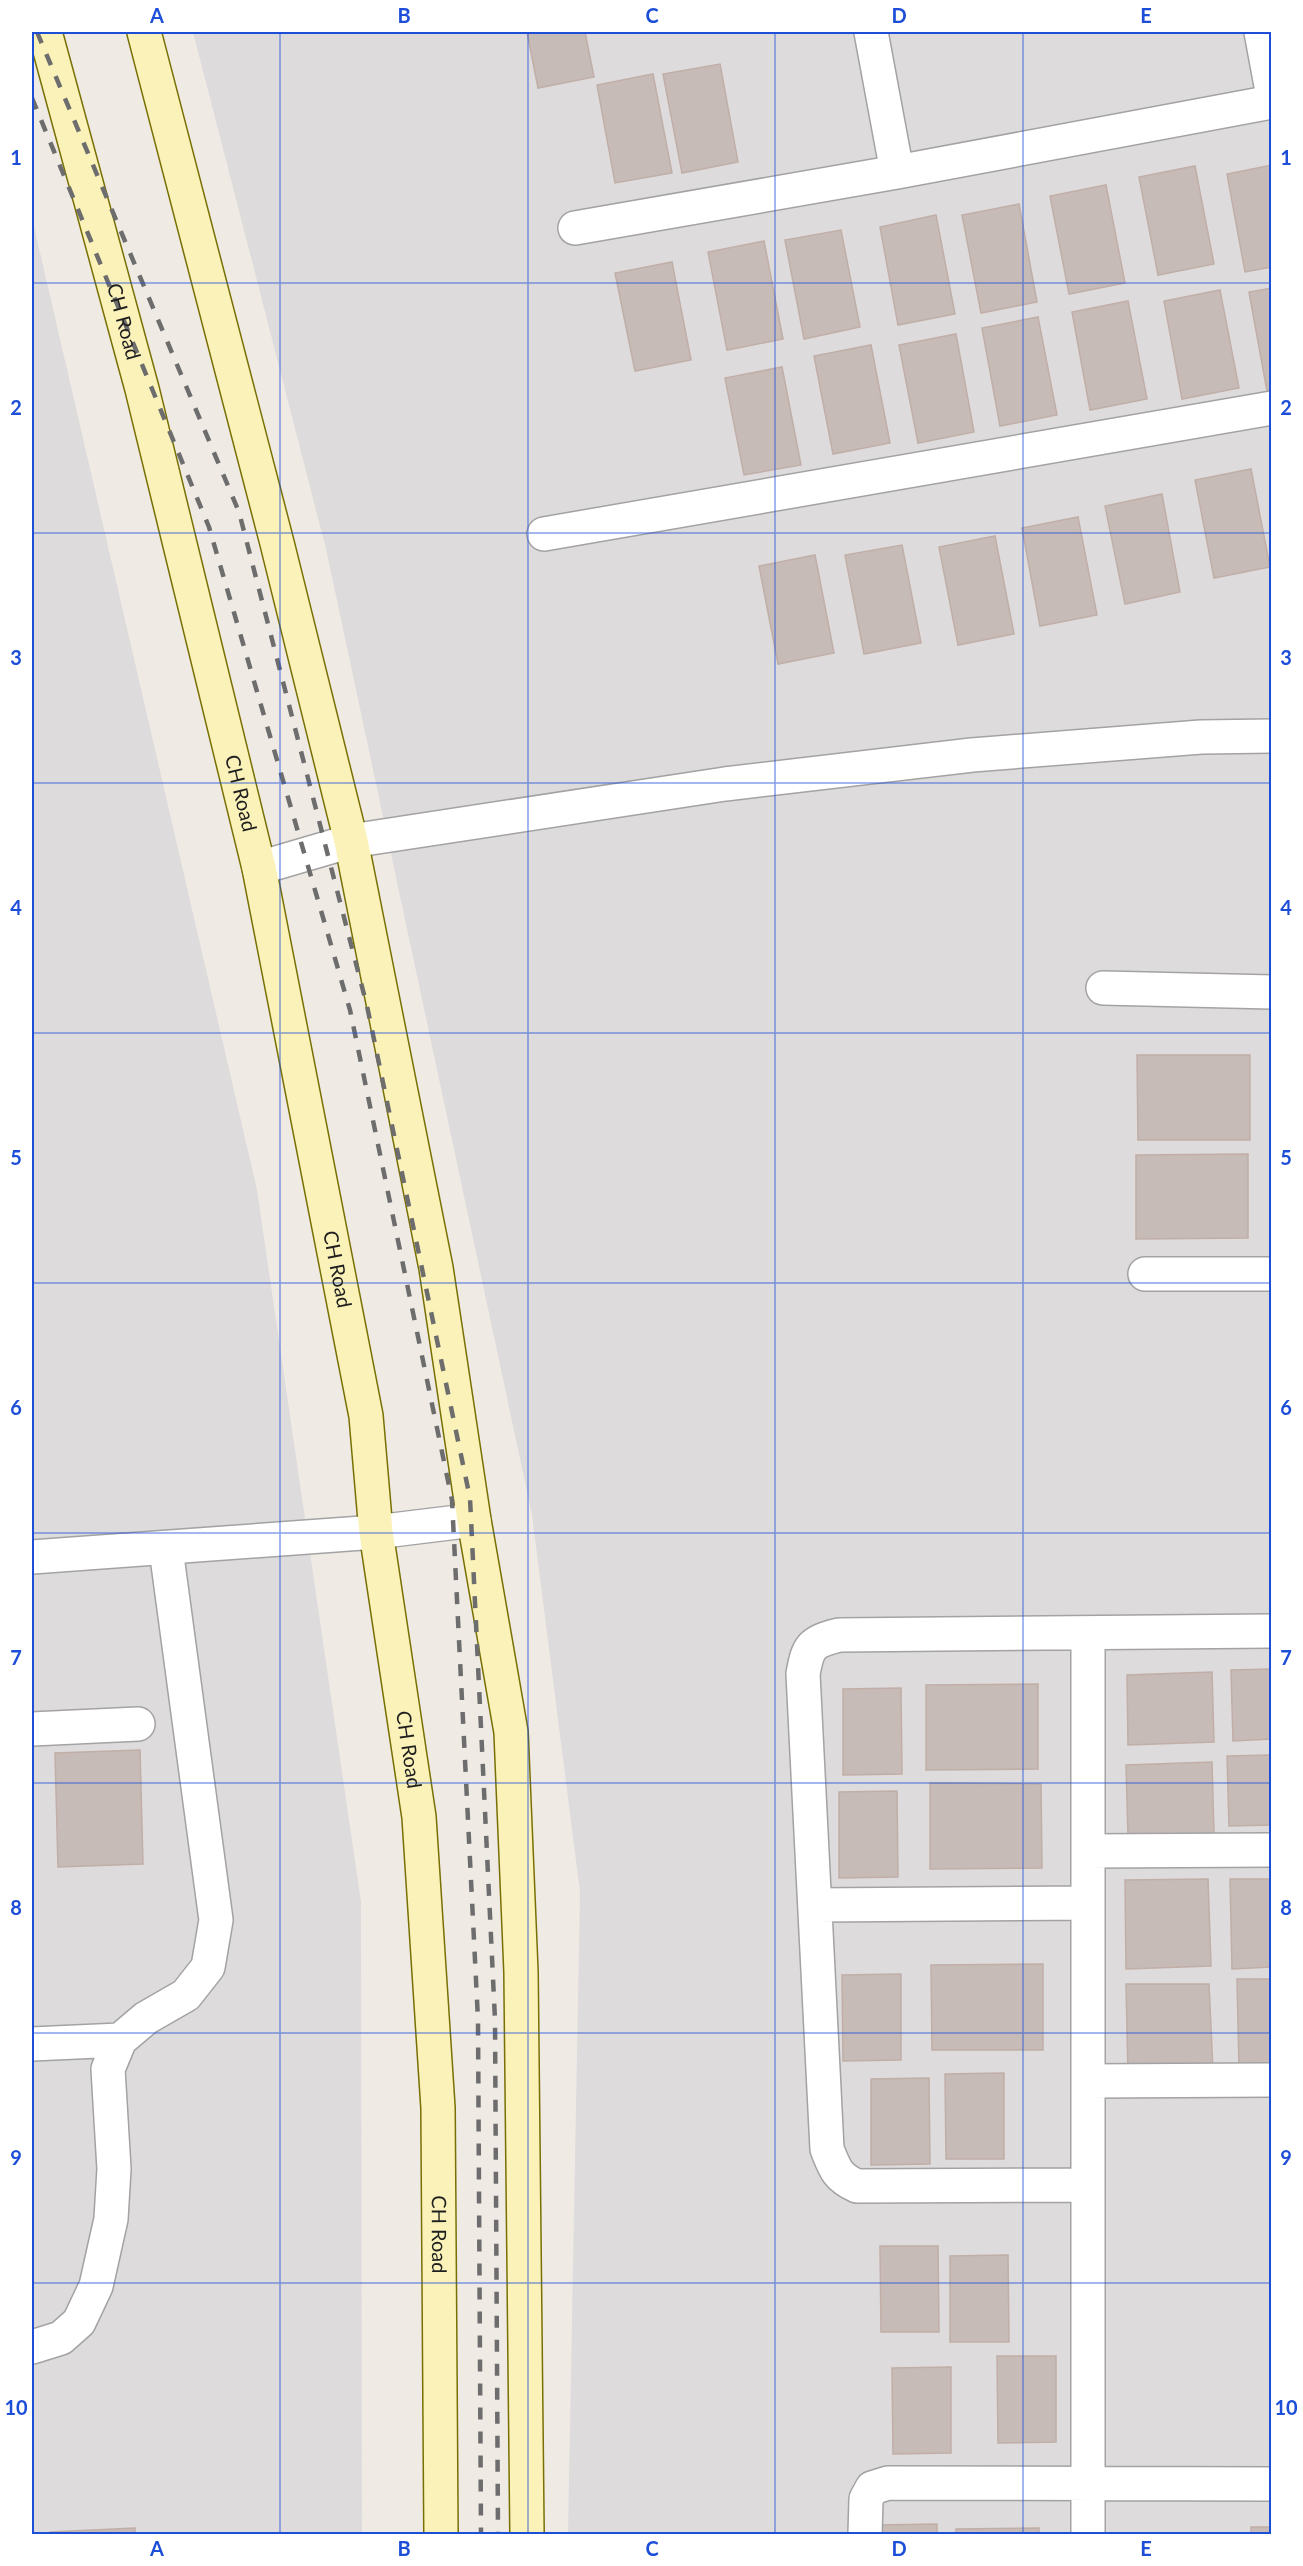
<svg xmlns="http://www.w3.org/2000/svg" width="1303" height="2566" font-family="Lato,sans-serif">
  <rect width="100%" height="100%" fill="#f0eae5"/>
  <!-- residential -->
  <path fill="#dddbdc" d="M 193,32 L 1271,32 L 1271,2534 L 568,2534 L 580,1892 L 532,1515 L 326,549 Z
    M 32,218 L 257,1190 L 361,1902 L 362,2534 L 32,2534 Z"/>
  <!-- building -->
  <path fill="#c7bbb8" stroke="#c1aea7" stroke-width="1.5" d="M 527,32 L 585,32 L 594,77 L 538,88 Z
    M 720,64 L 738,162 L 682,173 L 663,74 Z
    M 653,74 L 672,173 L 615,183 L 597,85 Z
    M 1272,165 L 1272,267 L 1245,272 L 1227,174 Z
    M 1195,166 L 1214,264 L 1158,275 L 1139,177 Z
    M 1106,185 L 1125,283 L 1069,294 L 1050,196 Z
    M 1019,204 L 1037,302 L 981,313 L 962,215 Z
    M 936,215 L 955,314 L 898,325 L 880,227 Z
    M 841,230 L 860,327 L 804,339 L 785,240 Z
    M 764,241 L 783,339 L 727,350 L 708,252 Z
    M 672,262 L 691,360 L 635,371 L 615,273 Z
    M 1272,288 L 1272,390 L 1267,391 L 1249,292 Z
    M 1220,290 L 1239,388 L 1182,399 L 1164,301 Z
    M 1128,301 L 1147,399 L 1090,410 L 1072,312 Z
    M 1038,317 L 1057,415 L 1000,426 L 982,328 Z
    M 956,334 L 974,432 L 918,443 L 899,345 Z
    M 871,345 L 890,443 L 833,454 L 814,356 Z
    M 782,367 L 801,465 L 744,475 L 725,378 Z
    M 1251,469 L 1270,567 L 1214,578 L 1195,480 Z
    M 1162,494 L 1180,592 L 1125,604 L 1105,506 Z
    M 1078,517 L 1097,615 L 1040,626 L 1022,528 Z
    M 995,536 L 1014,634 L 958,645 L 939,547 Z
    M 902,545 L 921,643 L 864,654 L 845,555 Z
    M 815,555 L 834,653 L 778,664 L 759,566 Z
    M 1137,1055 L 1250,1055 L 1250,1140 L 1138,1140 Z
    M 1248,1154 L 1248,1238 L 1136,1239 L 1136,1155 Z
    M 1272,1669 L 1272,1739 L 1233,1741 L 1231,1670 Z
    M 1212,1672 L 1214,1742 L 1128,1745 L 1127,1675 Z
    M 1038,1684 L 1038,1769 L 926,1770 L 926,1685 Z
    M 901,1688 L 902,1774 L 843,1775 L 843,1689 Z
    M 140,1750 L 143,1864 L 58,1867 L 55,1753 Z
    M 1272,1755 L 1272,1825 L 1229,1826 L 1227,1756 Z
    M 1212,1762 L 1214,1833 L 1128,1836 L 1126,1765 Z
    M 930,1783 L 1041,1784 L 1042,1868 L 930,1869 Z
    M 897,1791 L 898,1877 L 839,1878 L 839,1792 Z
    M 1208,1879 L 1211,1966 L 1126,1969 L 1125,1880 Z
    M 1230,1879 L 1272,1879 L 1272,1967 L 1232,1969 Z
    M 1043,1964 L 1043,2050 L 932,2050 L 931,1965 Z
    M 901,1974 L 901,2060 L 843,2061 L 842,1975 Z
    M 1237,1979 L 1272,1979 L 1272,2067 L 1239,2068 Z
    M 1126,1984 L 1209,1984 L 1213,2071 L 1128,2074 Z
    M 1004,2073 L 1004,2159 L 946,2159 L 945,2074 Z
    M 929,2078 L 930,2164 L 871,2165 L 871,2079 Z
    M 880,2246 L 938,2246 L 939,2332 L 881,2332 Z
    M 1008,2255 L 1009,2342 L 950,2342 L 950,2256 Z
    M 997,2356 L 1056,2356 L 1056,2442 L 998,2443 Z
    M 951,2367 L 951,2453 L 893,2454 L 892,2368 Z
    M 937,2524 L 937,2534 L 878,2534 L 878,2525 Z
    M 1251,2527 L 1272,2527 L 1272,2534 L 1251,2534 Z
    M 135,2528 L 135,2534 L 50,2534 L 50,2532 Z
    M 1039,2528 L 1039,2534 L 956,2534 L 956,2529 Z"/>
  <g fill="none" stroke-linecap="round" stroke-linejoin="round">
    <!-- street casing -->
    <g stroke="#a3a3a3" stroke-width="36">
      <path id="street" d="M 871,32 L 897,172
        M 1261,32 L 1272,91
        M 575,228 L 897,172 L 1272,102
        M 544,534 L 1272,408
        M 259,868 L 351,841 L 725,784 L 972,755 L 1201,737 L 1272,736
        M 1103,988 L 1272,992
        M 1145,1274 L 1272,1274
        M 32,1557 L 376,1532 L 474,1520
        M 32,1729 L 138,1724
        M 1088,1851 L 1272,1850
        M 815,1905 L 1088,1903
        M 32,2044 L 120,2040
        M 1088,2081 L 1272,2080
        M 1088,2185 L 857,2186 C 837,2177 835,2169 827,2149 L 803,1674 C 808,1646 811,1642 839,1635 L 1272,1631
        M 32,2347 L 61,2338 L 79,2322 L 96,2286 L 111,2219 L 114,2169 L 108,2069 L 120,2040 L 146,2018 L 186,1995 L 208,1967 L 216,1920 L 166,1549
        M 865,2534 L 866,2499 L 872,2488 L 888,2483 L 1272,2484
        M 1088,2534 L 1088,1633"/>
    </g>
    <!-- secondary casing -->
    <g stroke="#787004" stroke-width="36">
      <g id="secondary">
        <path id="s1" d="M 45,32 L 142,389 L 259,868 L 366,1416 L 376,1532 L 419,1817 L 438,2108 L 441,2534"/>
        <path d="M 144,32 L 277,543 L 351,841 L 436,1268 L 474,1520 L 511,1732 L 521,1972 L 527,2534"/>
      </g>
    </g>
    <!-- street -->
    <use href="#street" stroke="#fff" stroke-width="33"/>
    <!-- secondary -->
    <use href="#secondary" stroke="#faf2b8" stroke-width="33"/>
    <!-- rail -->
    <path stroke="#6d6d6d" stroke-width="4.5" stroke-dasharray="12 12" stroke-linecap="butt" d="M 37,32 L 239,512 L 367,1006 L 470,1498 L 495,2020 L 498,2534
      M 32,98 L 209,527 L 350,1010 L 452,1500 L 478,2020 L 481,2534"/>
  </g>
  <!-- grid -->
  <path fill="none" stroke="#1d4ed8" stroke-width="1.5" stroke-opacity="0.55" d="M 280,32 L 280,2534M 528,32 L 528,2534M 775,32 L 775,2534M 1023,32 L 1023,2534M 32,283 L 1272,283M 32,533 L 1272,533M 32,783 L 1272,783M 32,1033 L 1272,1033M 32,1283 L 1272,1283M 32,1533 L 1272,1533M 32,1783 L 1272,1783M 32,2033 L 1272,2033M 32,2283 L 1272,2283"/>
  <g text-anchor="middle" stroke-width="4.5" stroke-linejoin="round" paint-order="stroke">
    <!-- street labels -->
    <g font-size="20" fill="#1f1f1f" stroke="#fff">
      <text dy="7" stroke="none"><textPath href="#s1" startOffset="300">CH Road</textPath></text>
      <text dy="7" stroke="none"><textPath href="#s1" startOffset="786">CH Road</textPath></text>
      <text dy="7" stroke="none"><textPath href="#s1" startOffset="1272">CH Road</textPath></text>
      <text dy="7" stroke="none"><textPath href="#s1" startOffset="1758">CH Road</textPath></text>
      <text dy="7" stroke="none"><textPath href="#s1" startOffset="2244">CH Road</textPath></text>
    </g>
  </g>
  <!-- border -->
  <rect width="1303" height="2566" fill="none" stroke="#ffffff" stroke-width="66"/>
  <rect x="33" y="33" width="1237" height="2500" fill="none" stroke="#1d4ed8" stroke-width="2"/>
  <g font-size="20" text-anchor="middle" font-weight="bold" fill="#1d4ed8">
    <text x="157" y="23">A</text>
    <text x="404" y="23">B</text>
    <text x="652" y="23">C</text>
    <text x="899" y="23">D</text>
    <text x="1146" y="23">E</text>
    <text x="16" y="165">1</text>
    <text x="1286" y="165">1</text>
    <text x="16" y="415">2</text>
    <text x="1286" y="415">2</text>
    <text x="16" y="665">3</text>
    <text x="1286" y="665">3</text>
    <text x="16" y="915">4</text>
    <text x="1286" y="915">4</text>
    <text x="16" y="1165">5</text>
    <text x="1286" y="1165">5</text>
    <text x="16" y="1415">6</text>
    <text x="1286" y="1415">6</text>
    <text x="16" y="1665">7</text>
    <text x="1286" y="1665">7</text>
    <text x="16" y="1915">8</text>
    <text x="1286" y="1915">8</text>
    <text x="16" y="2165">9</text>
    <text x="1286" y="2165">9</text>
    <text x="16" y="2415">10</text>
    <text x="1286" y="2415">10</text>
    <text x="157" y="2556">A</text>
    <text x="404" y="2556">B</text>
    <text x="652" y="2556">C</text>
    <text x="899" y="2556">D</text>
    <text x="1146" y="2556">E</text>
  </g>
</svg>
